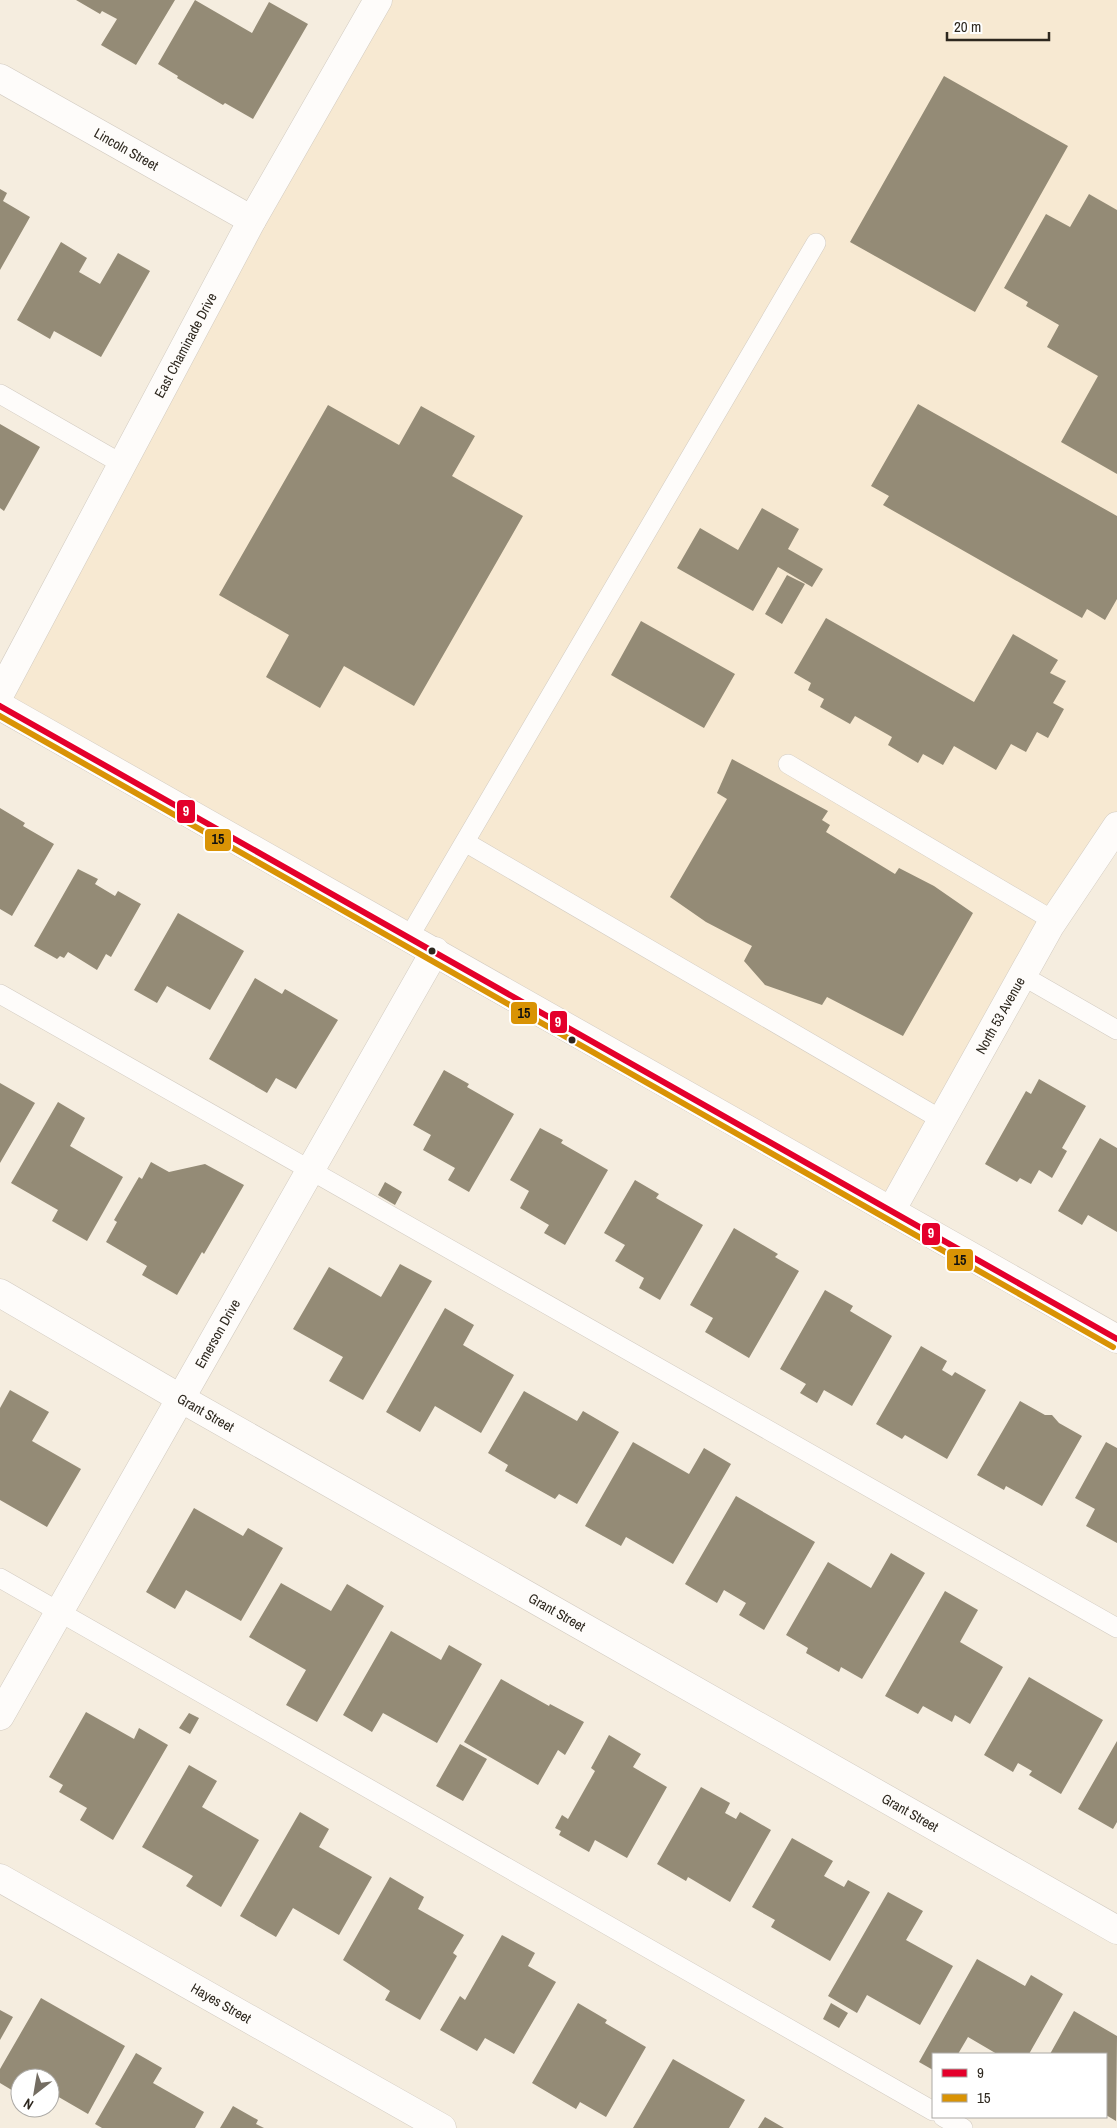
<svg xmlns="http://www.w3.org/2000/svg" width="1117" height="2128" font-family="'Archivo Narrow',sans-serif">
  <rect width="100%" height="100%" fill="#f5eddf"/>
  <!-- built -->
  <path fill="#f7e9d2" d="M 383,0 L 1117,0 L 1117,811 L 891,1211 L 0,695 Z"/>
  <!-- building -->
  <path fill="#948b76" d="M 76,0 L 175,0 L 136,65 L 101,45 L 117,19 L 102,11 L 100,14 Z
    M 195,0 L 252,33 L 269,2 L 308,24 L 253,119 L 225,103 L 223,105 L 177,78 L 178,76 L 158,64 Z
    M 944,76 L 1068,146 L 975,312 L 850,242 Z
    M 0,189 L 7,193 L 3,201 L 30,217 L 0,270 Z
    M 1089,194 L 1117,210 L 1117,474 L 1061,442 L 1098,376 L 1047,347 L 1059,325 L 1026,306 L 1028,302 L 1004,288 L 1046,214 L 1070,227 Z
    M 61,242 L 87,258 L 79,272 L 100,284 L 118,253 L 150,271 L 101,357 L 54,331 L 50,339 L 17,320 Z
    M 918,404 L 1117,516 L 1117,599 L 1105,620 L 1087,609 L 1082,618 L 883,505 L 889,496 L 871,486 Z
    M 328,405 L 399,445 L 421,406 L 475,436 L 452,476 L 523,516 L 414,706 L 344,666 L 320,708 L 266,677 L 289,635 L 219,595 Z
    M 0,424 L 40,447 L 4,511 L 0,508 Z
    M 762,508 L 799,529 L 788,549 L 823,569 L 812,587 L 778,567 L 753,611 L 677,568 L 700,528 L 738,550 Z
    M 787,575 L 805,584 L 782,624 L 765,614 Z
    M 826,618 L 974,702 L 1013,634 L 1058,660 L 1050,673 L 1066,681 L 1053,703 L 1064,709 L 1048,738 L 1037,732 L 1026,752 L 1011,744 L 996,770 L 954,746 L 943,765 L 923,754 L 918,763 L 888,745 L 892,737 L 855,716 L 850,724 L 820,707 L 824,699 L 808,690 L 811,683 L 794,673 Z
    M 641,621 L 735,674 L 704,728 L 611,675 Z
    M 732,759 L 828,811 L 822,820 L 830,825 L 826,832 L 895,874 L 899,868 L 934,886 L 973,913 L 903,1036 L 827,997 L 822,1005 L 765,985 L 744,961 L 752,946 L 706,922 L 670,897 L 727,799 L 717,793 Z
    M 0,808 L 25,823 L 23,826 L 54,844 L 12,916 L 0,909 Z
    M 78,869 L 98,879 L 95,884 L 115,896 L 118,891 L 141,904 L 111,957 L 106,954 L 97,970 L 68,952 L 64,958 L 60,956 L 57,959 L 34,946 Z
    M 178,913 L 244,951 L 210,1010 L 167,986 L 157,1003 L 134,990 Z
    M 255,978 L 282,994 L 285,989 L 338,1020 L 296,1089 L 276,1078 L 267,1093 L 209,1059 Z
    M 444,1070 L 469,1084 L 467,1087 L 514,1114 L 469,1192 L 448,1180 L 455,1168 L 423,1150 L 431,1135 L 413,1125 Z
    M 1039,1079 L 1086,1106 L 1062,1148 L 1067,1151 L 1052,1178 L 1039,1170 L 1031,1184 L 1020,1178 L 1017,1182 L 985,1164 L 1026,1091 L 1031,1094 Z
    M 0,1083 L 35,1103 L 0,1163 Z
    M 58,1102 L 85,1118 L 70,1146 L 123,1177 L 87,1241 L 52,1221 L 58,1210 L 11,1183 Z
    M 540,1128 L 563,1140 L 561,1143 L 608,1170 L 565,1245 L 544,1233 L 549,1225 L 520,1208 L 529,1191 L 510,1180 Z
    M 1100,1138 L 1117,1148 L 1117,1232 L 1088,1215 L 1082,1225 L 1058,1211 Z
    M 151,1162 L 169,1172 L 205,1164 L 244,1185 L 204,1254 L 202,1252 L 177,1295 L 142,1275 L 147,1266 L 106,1242 L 117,1222 L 114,1220 L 139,1177 L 142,1179 Z
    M 635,1180 L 659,1194 L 656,1198 L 703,1225 L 660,1300 L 639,1288 L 644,1278 L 615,1261 L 625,1245 L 604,1233 Z
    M 385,1182 L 402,1192 L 395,1205 L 378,1195 Z
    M 734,1228 L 778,1254 L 775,1257 L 799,1271 L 749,1358 L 705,1332 L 713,1318 L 690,1305 Z
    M 400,1264 L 432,1281 L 363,1400 L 329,1381 L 343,1357 L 293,1329 L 329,1267 L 381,1297 Z
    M 825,1290 L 853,1306 L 850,1311 L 892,1336 L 852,1406 L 824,1390 L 817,1403 L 800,1393 L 806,1384 L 780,1369 Z
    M 445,1308 L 474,1325 L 463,1345 L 514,1375 L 481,1433 L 435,1406 L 420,1432 L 386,1412 Z
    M 921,1346 L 947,1361 L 942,1370 L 952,1376 L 955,1372 L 986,1390 L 947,1459 L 905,1435 L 902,1439 L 876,1424 Z
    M 10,1390 L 49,1412 L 32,1441 L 81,1469 L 47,1527 L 0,1500 L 0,1408 Z
    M 524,1391 L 577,1421 L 583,1411 L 619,1432 L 577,1504 L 559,1494 L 555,1499 L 505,1471 L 508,1465 L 488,1453 Z
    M 1020,1401 L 1045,1415 L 1052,1415 L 1059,1423 L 1082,1436 L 1042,1506 L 1006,1486 L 1004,1490 L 977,1475 Z
    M 633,1442 L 689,1474 L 704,1448 L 731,1464 L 673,1564 L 626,1537 L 621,1546 L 585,1526 Z
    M 1106,1442 L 1117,1448 L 1117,1543 L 1086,1526 L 1095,1509 L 1075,1498 Z
    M 736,1496 L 815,1542 L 764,1630 L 739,1615 L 746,1603 L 724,1590 L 717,1603 L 685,1584 Z
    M 194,1508 L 243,1536 L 248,1528 L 283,1548 L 241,1621 L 186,1590 L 175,1609 L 146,1592 Z
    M 891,1553 L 925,1573 L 862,1679 L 841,1667 L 839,1672 L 806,1653 L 808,1648 L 786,1635 L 828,1562 L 871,1588 Z
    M 281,1583 L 331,1611 L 347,1584 L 384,1606 L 317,1722 L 286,1705 L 306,1670 L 249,1637 Z
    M 945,1591 L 978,1610 L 960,1642 L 1003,1667 L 970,1724 L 955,1715 L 952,1722 L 923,1706 L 918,1714 L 885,1696 Z
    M 391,1631 L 441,1660 L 449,1645 L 482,1664 L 437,1743 L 383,1713 L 372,1732 L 343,1715 Z
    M 1029,1677 L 1103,1720 L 1061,1794 L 1029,1775 L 1032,1771 L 1018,1763 L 1013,1772 L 984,1755 Z
    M 501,1679 L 549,1706 L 550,1704 L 584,1722 L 565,1755 L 558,1750 L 538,1785 L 464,1742 Z
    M 86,1712 L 134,1739 L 139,1728 L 168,1745 L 113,1840 L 80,1820 L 87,1808 L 59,1792 L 63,1785 L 49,1777 Z
    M 189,1713 L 199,1718 L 190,1734 L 179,1728 Z
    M 609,1735 L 641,1754 L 633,1767 L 667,1787 L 627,1858 L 595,1840 L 589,1852 L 559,1835 L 561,1831 L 555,1828 L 562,1815 L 568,1819 L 595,1771 L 591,1768 Z
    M 1117,1741 L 1117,1822 L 1113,1829 L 1078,1809 Z
    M 460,1744 L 487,1759 L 463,1801 L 436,1786 Z
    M 189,1765 L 217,1781 L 202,1807 L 259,1840 L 221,1907 L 186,1886 L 193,1876 L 142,1847 Z
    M 701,1787 L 730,1803 L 725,1813 L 736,1819 L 740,1812 L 771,1830 L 730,1902 L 688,1877 L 686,1881 L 657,1864 Z
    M 300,1812 L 329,1829 L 319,1847 L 372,1877 L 339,1935 L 293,1908 L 276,1937 L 240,1916 Z
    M 792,1838 L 833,1861 L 824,1876 L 844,1887 L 848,1880 L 870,1892 L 830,1961 L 771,1927 L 775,1920 L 752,1907 Z
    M 390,1877 L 424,1897 L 418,1909 L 464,1935 L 453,1953 L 457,1956 L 420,2020 L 385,2000 L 390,1991 L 343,1960 Z
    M 888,1892 L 923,1911 L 906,1940 L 953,1966 L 920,2025 L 867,1995 L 857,2013 L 828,1996 Z
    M 502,1935 L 535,1953 L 528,1966 L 556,1982 L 514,2054 L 485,2038 L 477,2051 L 440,2030 L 460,1996 L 465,2000 Z
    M 977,1959 L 1025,1986 L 1031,1975 L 1063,1994 L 1029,2054 L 997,2054 L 968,2037 L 958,2054 L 933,2054 L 933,2070 L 919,2062 Z
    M 41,1998 L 125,2046 L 88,2114 L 50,2092 L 50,2078 L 20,2078 L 20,2095 L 0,2083 L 0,2069 Z
    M 578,2003 L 607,2020 L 605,2023 L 646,2047 L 606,2117 L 580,2102 L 576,2109 L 532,2083 Z
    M 831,2003 L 848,2013 L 839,2028 L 823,2019 Z
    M 0,2010 L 13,2017 L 0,2040 Z
    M 1074,2011 L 1117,2036 L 1116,2121 L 1106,2115 L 1106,2054 L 1050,2054 Z
    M 136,2053 L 162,2068 L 153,2083 L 204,2112 L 195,2128 L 102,2128 L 95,2124 Z
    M 673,2059 L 745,2100 L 729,2128 L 633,2128 Z
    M 233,2106 L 258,2120 L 256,2124 L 264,2128 L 220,2128 Z
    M 765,2117 L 784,2128 L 758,2128 Z"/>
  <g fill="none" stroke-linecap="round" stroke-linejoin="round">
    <!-- service casing -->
    <g stroke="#d2cbc1" stroke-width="20">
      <path id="service" d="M 0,394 L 122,464
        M 788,764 L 1054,921
        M 465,842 L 942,1120
        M 409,937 L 816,243
        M 1023,976 L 1117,1030
        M 0,994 L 1117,1628
        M 0,1578 L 933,2111
        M 943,2117 L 963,2128"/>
    </g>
    <!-- minor casing -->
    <g stroke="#d2cbc1" stroke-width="29">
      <g id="minor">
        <path id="s1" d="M 0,78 L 252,220"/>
        <path id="s2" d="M 0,694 L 252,220 L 378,0"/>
        <path id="s3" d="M 891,1211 L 1050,926 L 1117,826"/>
        <path id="s4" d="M 0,1293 L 180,1398 L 1117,1930"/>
        <path id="s5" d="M 0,1716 L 435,951"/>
        <path id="s6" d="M 0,1878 L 442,2128"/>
      </g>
    </g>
    <!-- tertiary casing -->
    <g stroke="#d2cbc1" stroke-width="29">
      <path id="tertiary" d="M 0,706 L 1117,1339"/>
    </g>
    <!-- service -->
    <use href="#service" stroke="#fefcfa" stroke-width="19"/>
    <!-- minor -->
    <use href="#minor" stroke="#fefcfa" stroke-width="28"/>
    <!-- tertiary -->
    <use href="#tertiary" stroke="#fefcfa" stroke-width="28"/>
    <!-- bus-1 casing -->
    <g stroke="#fff" stroke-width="10">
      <path id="bus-1" d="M 0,706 L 1117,1339"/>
    </g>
    <!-- bus-2 casing -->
    <g stroke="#fff" stroke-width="10">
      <path id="bus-2" d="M 0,716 L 1113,1347"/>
    </g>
    <!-- bus-1 -->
    <use href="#bus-1" stroke="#e4002b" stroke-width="6"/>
    <!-- bus-2 -->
    <use href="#bus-2" stroke="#d99305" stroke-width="6"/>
  </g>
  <!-- markers -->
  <g fill="#2e281f" stroke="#fff" stroke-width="2">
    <circle cx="432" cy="951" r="4.5"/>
    <circle cx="572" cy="1040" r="4.5"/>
  </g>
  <g text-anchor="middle" stroke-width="5" stroke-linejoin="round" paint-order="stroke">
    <!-- street labels -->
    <g font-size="14" fill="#2e281f" stroke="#fff">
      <text dy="5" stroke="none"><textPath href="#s1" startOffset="145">Lincoln Street</textPath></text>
      <text dy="5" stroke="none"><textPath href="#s2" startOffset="395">East Chaminade Drive</textPath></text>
      <text dy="5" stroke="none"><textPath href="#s3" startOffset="224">North 53 Avenue</textPath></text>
      <text dy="5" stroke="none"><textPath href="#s5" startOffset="440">Emerson Drive</textPath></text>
      <text dy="5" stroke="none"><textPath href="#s4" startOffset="238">Grant Street</textPath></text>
      <text dy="5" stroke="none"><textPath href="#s4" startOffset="642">Grant Street</textPath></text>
      <text dy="5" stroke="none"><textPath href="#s4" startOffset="1048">Grant Street</textPath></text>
      <text dy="5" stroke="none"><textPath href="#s6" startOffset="254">Hayes Street</textPath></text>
    </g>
  </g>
  <g stroke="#fff" stroke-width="2">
    <rect x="176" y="799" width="20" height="25" rx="5" fill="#e4002b"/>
    <rect x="204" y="828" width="28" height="24" rx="5" fill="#d99305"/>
    <rect x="510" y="1001" width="28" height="24" rx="5" fill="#d99305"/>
    <rect x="549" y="1010" width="19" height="24" rx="5" fill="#e4002b"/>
    <rect x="921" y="1222" width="20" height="24" rx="5" fill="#e4002b"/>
    <rect x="946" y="1248" width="28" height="24" rx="5" fill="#d99305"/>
  </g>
  <g font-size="14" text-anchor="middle" font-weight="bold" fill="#fff">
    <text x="186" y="816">9</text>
    <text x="558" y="1027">9</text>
    <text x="931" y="1238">9</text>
  </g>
  <g font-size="14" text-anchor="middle" font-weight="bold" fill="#111">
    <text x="218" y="844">15</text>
    <text x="524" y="1018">15</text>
    <text x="960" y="1265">15</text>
  </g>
  <!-- legend -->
  <rect x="932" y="2053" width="175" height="65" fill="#ffffff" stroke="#aba9a5"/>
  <rect x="942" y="2069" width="25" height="8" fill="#e4002b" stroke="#aba9a5"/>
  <text x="977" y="2078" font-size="15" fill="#2e281f">9</text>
  <rect x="942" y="2094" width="25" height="8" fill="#d99305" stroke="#aba9a5"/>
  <text x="977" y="2103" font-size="15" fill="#2e281f">15</text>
  <!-- north arrow -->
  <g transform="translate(35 2093) rotate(211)"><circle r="24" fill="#ffffff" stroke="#aba9a5"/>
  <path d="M0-4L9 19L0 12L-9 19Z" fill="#746d62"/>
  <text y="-8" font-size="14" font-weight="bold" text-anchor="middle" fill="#2e281f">N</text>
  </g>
  <!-- scale -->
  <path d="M947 32v8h102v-8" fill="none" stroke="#2e281f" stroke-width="2.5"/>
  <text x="954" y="32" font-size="15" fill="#2e281f" stroke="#ffffff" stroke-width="4" paint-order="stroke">20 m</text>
</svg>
